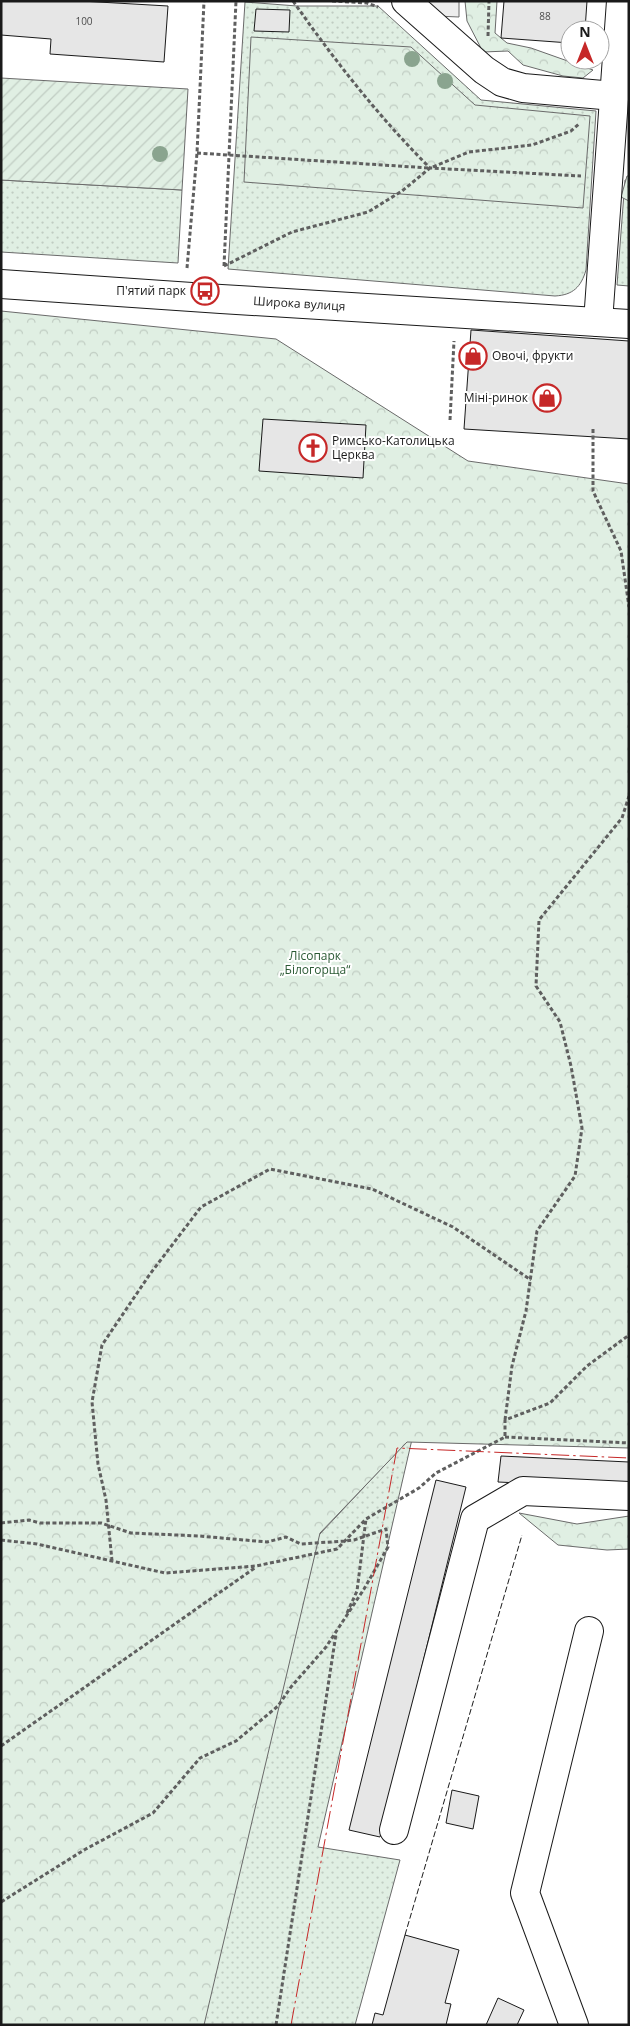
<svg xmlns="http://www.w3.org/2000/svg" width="630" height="2026" font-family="'Open Sans',sans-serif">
  <defs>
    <pattern id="grass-dots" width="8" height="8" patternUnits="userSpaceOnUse" patternTransform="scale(1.25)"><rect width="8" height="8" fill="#e0efe3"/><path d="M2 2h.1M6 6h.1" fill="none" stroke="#c0ccc2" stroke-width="1.8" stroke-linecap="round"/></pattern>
    <pattern id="forest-crowns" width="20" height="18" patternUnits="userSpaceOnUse" patternTransform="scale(1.25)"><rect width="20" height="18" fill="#e0efe3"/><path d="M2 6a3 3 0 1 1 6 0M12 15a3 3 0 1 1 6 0" fill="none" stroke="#c0ccc2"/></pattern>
    <pattern id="garden-furrows" width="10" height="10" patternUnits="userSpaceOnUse" patternTransform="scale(1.25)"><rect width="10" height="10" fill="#e0efe3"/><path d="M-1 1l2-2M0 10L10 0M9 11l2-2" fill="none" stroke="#c0ccc2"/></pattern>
  </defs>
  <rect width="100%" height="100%" fill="#fff"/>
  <!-- grass -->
  <path fill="url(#grass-dots)" stroke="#6a6a6a" d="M 245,2 L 297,6 L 378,6 L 481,100 L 596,111 L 586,270 C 581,287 573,295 555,296 L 228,269 Z
    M 1,180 L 182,190 L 178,263 L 1,252 Z
    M 625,180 L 629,180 L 629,286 L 617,285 Z
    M 413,1435 L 318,1847 L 400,1860 L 355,2025 L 202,2025 L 319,1535 Z"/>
  <!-- forest -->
  <path fill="url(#forest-crowns)" stroke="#6a6a6a" d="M 465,1 L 497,1 L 495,33 L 507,43 L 531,48 L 593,70 L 583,78 L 563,76 L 523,65 L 508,51 L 483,52 L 467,21 Z
    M 251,37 L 411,47 L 475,105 L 590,116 L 583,208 L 244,182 Z
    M 627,176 L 629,176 L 629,201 L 621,197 Z
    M 1,311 L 276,339 L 468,461 L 629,484 L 629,1448 L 407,1442 L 320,1533 L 204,2025 L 1,2025 Z
    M 519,1513 L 577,1524 L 629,1516 L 629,1549 L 607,1550 L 558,1545 Z"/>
  <!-- garden -->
  <path fill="url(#garden-furrows)" stroke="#6a6a6a" d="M 1,78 L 188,89 L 182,190 L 1,180 Z"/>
  <!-- parking -->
  <path fill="#ededed" stroke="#6a6a6a" d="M 421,1 L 459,1 L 459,17 L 436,16 Z"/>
  <!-- building -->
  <path fill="#e6e6e6" stroke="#1a1a1a" d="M 1,1 L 81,1 L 168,6 L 164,62 L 50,54 L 51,39 L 1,35 Z
    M 504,1 L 587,1 L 585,30 L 570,30 L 570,43 L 501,38 Z
    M 256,9 L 290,10 L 289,32 L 254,31 Z
    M 471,330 L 629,341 L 629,439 L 464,429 Z
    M 263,419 L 366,425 L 363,478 L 259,471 Z
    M 501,1456 L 629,1462 L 629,1488 L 498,1482 Z
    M 436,1480 L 466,1487 L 380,1837 L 349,1830 Z
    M 452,1790 L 479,1796 L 473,1829 L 446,1823 Z
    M 405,1935 L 459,1950 L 445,2003 L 451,2004 L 446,2025 L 372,2025 L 375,2013 L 383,2015 Z
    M 498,1998 L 524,2010 L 517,2025 L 486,2025 Z"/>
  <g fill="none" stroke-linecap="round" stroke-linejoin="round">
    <!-- minor casing -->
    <g stroke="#1a1a1a" stroke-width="30">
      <g id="minor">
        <path d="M 406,1 L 484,70 L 502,82 L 523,88 L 614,96"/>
        <path id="s1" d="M 1,284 L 221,299 L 629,324"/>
        <path d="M 598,322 L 621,1"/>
        <path d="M 394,1830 L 475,1519 L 523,1491 L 629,1496"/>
        <path d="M 574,2025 L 525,1893 L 589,1631"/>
      </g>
    </g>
    <!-- path -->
    <path stroke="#5f5f5f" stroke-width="3" stroke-dasharray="4 2.5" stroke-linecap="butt" d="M 293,1 C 335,61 379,117 430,168 L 581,176
      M 332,1 L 367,3 L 378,7
      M 488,36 L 489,1
      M 197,153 L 429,168
      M 224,266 L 292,232 L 368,212 L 402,191 L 430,168 L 469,152 L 532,145 L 571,131 L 580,123
      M 224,266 L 236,1
      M 187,268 L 197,153 L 204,1
      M 450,420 L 454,341
      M 593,429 L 593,491 L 621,551 L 629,607
      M 505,1420 L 512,1366 L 526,1311 L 537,1231 L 575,1176 L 582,1128 L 571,1066 L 560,1022 L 536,986 L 539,920 L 622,818 L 629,796
      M 505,1437 L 629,1443
      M 1,1523 L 29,1520 L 40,1523 L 101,1523 L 131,1533 L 199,1536 L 267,1542 L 286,1537 L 301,1544 L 345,1541 L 354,1540 L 386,1529 L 388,1547 L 364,1589 L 326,1647 L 291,1687 L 278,1706 L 236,1741 L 200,1758 L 153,1813 L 84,1850 L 1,1902
      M 1,1540 L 37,1544 L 165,1573 L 256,1566 L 337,1549 L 366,1519 L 419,1488 L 436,1473 L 505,1437 L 505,1420 L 550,1403 L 587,1366 L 629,1335
      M 112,1561 L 106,1500 L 98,1464 L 92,1402 L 102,1345 L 150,1274 L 201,1207 L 270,1169 L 372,1189 L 453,1227 L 531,1280
      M 347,1613 L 357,1591 L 366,1519
      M 1,1746 L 256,1567
      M 276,2025 L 336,1634"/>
    <!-- minor -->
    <use href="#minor" stroke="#fff" stroke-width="28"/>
    <!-- fence -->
    <path stroke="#1a1a1a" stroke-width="1" stroke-dasharray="6 2.5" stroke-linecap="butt" d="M 405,1935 L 522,1535"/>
    <!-- power -->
    <path stroke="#c62828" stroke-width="1" stroke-dasharray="18 4 2.5 4" stroke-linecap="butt" d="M 291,2025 L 397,1448 L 629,1458"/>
  </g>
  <!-- trees -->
  <g fill="#8aa48f">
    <circle cx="412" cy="59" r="8"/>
    <circle cx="445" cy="81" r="8"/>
    <circle cx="160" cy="154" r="8"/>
  </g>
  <!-- icons -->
  <defs>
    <g id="bus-ring" transform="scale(1.4375)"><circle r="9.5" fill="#fff" stroke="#c62828" stroke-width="1.5"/><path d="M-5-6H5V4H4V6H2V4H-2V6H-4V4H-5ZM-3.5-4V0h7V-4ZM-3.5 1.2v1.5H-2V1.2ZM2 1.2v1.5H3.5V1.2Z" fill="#c62828"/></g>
    <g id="shop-ring" transform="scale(1.4375)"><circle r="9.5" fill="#fff" stroke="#c62828" stroke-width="1.5"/><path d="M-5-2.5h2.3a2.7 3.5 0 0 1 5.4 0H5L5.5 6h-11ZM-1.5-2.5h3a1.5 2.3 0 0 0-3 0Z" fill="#c62828"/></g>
    <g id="church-ring" transform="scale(1.4375)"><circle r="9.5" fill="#fff" stroke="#c62828" stroke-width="1.5"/><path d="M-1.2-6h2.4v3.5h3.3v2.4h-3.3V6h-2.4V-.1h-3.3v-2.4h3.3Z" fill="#c62828"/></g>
  </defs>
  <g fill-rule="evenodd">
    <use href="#bus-ring" x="205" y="291"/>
    <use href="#shop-ring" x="473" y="356"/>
    <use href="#shop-ring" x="547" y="398"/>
    <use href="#church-ring" x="313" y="448"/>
  </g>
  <g text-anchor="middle" stroke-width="4" stroke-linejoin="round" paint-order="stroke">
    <!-- number labels -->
    <g font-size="10" fill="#4d4d4d">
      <text x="545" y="20">88</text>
      <text x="84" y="25">100</text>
    </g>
    <!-- poi labels -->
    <g font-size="12" fill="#1a1a1a" stroke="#fff" text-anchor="end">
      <text x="186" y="295">П'ятий парк</text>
      <text x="492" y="360" text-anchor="start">Овочі, фрукти</text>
      <text x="528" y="402">Міні-ринок</text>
      <text x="332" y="445" text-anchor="start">Римсько-Католицька<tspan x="332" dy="14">Церква</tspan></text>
    </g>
    <!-- street labels -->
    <g font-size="12" fill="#1a1a1a" stroke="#fff">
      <text dy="4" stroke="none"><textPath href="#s1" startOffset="299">Широка вулиця</textPath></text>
    </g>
    <!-- park labels -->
    <g font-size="12" fill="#2b5a34" stroke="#fff">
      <text x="315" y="960">Лісопарк<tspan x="315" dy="14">„Білогорща“</tspan></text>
    </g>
  </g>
  <!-- border -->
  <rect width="630" height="2026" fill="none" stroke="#1a1a1a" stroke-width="5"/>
  <!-- north arrow -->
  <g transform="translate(585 45)"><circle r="24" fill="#ffffff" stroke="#a3a3a3"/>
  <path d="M0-4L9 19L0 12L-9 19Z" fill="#c62828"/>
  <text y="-8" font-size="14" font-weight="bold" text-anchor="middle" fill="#1a1a1a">N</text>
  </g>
</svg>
